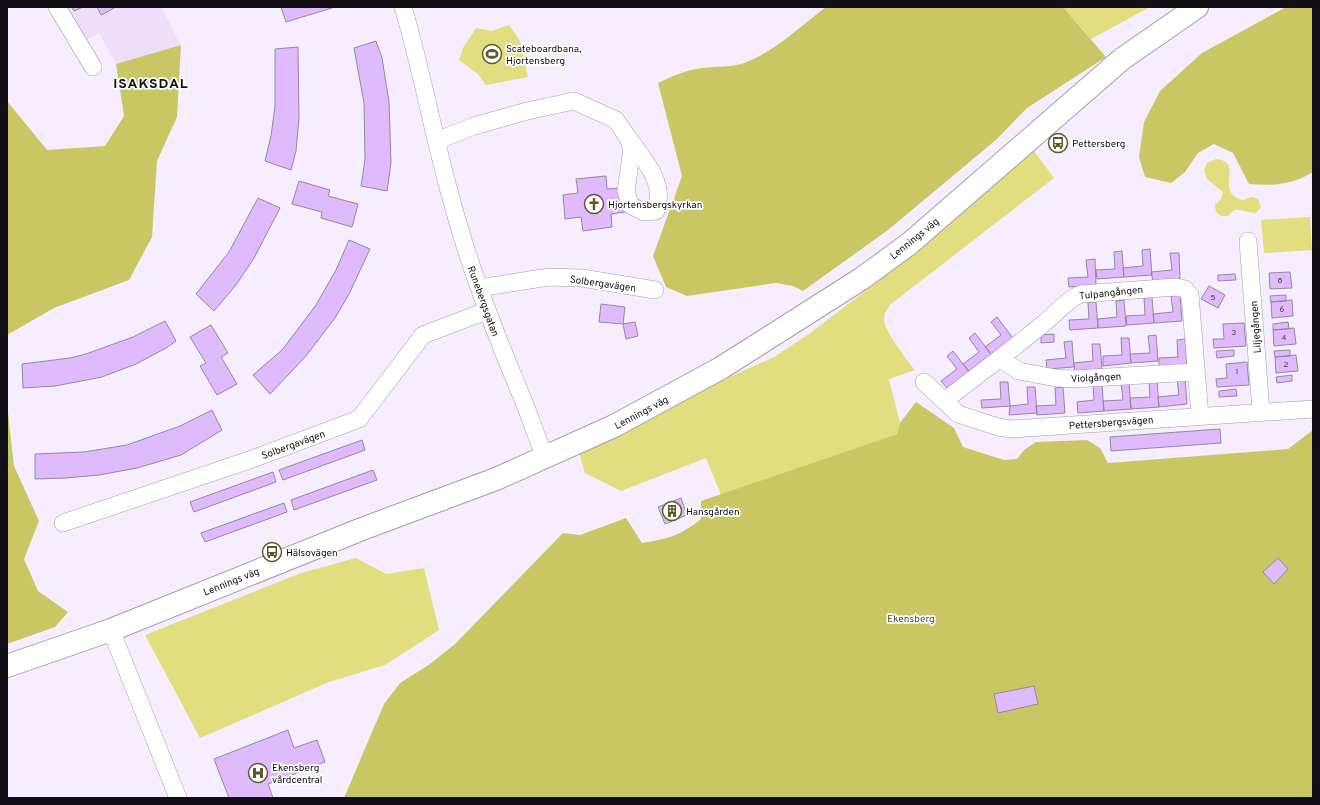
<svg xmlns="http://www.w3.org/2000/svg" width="1320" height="805" font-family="Overpass,sans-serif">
  <rect width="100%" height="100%" fill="#f6eeff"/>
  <!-- built -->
  <path fill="#eddffa" d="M 61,7 L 161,7 L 181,45 L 116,64 L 99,33 L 81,43 Z"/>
  <!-- green -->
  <path fill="#e0de7e" d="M 1063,7 L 1150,7 L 1091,39 Z
    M 509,25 L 520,41 L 528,77 L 486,85 L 478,74 L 459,60 L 463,48 L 476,28 L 492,31 Z
    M 1034,151 L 1054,178 L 891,304 C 887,309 884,313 884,320 C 884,330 908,362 915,370 L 889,379 L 900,423 L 897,434 L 721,495 L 706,458 L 621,491 L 585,473 L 579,453 L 632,429 L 701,390 L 774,357 L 809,334 L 868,289 Z
    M 1216,159 C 1242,161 1220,185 1234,196 C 1237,198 1240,200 1243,200 C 1246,200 1249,197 1252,197 L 1258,199 L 1261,207 L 1256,213 C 1249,214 1242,209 1235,210 C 1231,211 1231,215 1227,216 L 1221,216 L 1216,212 L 1215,205 L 1221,199 L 1223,192 L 1207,179 L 1204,170 L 1207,163 Z
    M 1310,217 L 1312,250 L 1264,253 L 1261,220 Z
    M 356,558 L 386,574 L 424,568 L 439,630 L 385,665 L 329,682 L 200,738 L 145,635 L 301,573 Z"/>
  <!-- forest -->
  <path fill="#c9c764" d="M 826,7 L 1063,7 L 1106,57 L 1027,108 L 997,139 L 888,230 L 803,291 L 793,286 L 776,283 L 687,296 L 666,287 L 653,256 L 682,176 L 658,83 C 672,76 686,70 702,68 C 717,66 732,68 747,62 C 775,51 802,25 826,7 Z
    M 1286,7 L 1313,7 L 1313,172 C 1292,185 1273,186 1249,184 L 1233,153 L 1214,144 L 1198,153 L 1185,172 L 1171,183 L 1145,177 L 1139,157 L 1144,122 L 1160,91 L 1202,53 Z
    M 181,45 L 177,117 L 157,161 L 152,237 L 129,280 L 54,308 L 7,335 L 7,101 L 47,150 L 105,146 L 124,116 L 116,64 Z
    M 916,402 L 954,428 L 963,447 L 1004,460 L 1017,459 L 1024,450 L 1036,442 L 1087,440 L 1100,448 L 1108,463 L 1288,449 L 1313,430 L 1313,798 L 344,798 L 384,704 L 400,683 L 430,664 L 455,644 L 563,533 L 580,535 L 626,518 L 642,543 C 667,539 680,536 701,519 L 701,501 L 897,434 L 900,423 Z
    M 7,404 L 14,466 L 39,521 L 24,559 L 38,591 L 68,612 L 55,627 L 7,644 Z"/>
  <!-- building -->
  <path fill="#dfbbfd" stroke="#92889b" d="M 72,7 L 83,7 L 74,11 Z
    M 97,7 L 116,7 L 101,15 Z
    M 281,7 L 335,7 L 286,22 Z
    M 376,41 L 382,58 L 389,102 L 391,163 L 387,191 L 361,186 L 365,160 L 364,103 L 354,48 Z
    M 298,47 L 299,118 L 296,151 L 291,170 L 265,161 L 271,136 L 275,106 L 275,49 Z
    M 606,176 L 607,189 L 622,188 L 625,212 L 611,214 L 612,227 L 583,231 L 581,217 L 565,219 L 563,195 L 578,193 L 576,179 Z
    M 299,181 L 330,190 L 328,196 L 358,204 L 352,227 L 321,218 L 322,212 L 292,204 Z
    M 258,198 L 280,208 L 254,258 L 236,285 L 214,311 L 196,294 L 229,252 Z
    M 349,240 L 370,249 L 349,294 L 335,318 L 306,356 L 270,394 L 253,375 L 282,350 L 316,305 L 336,270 Z
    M 1150,249 L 1152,275 L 1124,277 L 1123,268 L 1143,266 L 1142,250 Z
    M 1122,251 L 1124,277 L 1097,279 L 1096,270 L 1115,269 L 1114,252 Z
    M 1170,253 L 1179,253 L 1180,279 L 1153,281 L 1151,272 L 1172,270 Z
    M 1095,259 L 1096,285 L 1069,287 L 1068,278 L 1088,277 L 1086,260 Z
    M 1290,272 L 1292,288 L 1270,289 L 1269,273 Z
    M 1235,274 L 1236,280 L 1218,281 L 1218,275 Z
    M 1209,286 L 1225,295 L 1218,308 L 1201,299 Z
    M 1180,295 L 1182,321 L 1154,323 L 1153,314 L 1173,312 L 1171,296 Z
    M 1286,295 L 1286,301 L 1271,302 L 1270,296 Z
    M 1152,297 L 1154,323 L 1127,325 L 1126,316 L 1145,315 L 1144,298 Z
    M 1124,300 L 1126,326 L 1098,328 L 1098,319 L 1117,317 L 1116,301 Z
    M 1292,300 L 1293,316 L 1272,318 L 1271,302 Z
    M 1088,302 L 1096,302 L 1098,328 L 1070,330 L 1069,320 L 1089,319 Z
    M 601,304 L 625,307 L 623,324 L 599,322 Z
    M 997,317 L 1013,338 L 991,354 L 985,347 L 1001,335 L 991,322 Z
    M 165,321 L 176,341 L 166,348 L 136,364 L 102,377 L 55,386 L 23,388 L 22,364 L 70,358 L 86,354 L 133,337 Z
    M 635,322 L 638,336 L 626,339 L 623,324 Z
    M 1288,322 L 1289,329 L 1273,330 L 1273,324 Z
    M 1244,323 L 1246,346 L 1214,348 L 1213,339 L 1224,339 L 1223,324 Z
    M 211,325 L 228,353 L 221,357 L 237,384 L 217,395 L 200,366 L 206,363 L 190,337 Z
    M 1294,328 L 1296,344 L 1274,346 L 1273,330 Z
    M 975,333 L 991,354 L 969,371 L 963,364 L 979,352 L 969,338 Z
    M 1054,334 L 1054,342 L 1041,343 L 1041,335 Z
    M 1156,335 L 1158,361 L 1131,363 L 1130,354 L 1150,353 L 1148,336 Z
    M 1121,338 L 1129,338 L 1131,363 L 1103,366 L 1103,356 L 1122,355 Z
    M 1185,339 L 1187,365 L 1159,367 L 1159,358 L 1178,357 L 1177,340 Z
    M 1072,341 L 1074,367 L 1047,369 L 1046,360 L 1066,358 L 1064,342 Z
    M 1092,344 L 1100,344 L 1102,369 L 1075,371 L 1074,363 L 1093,361 Z
    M 1234,350 L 1234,356 L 1217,358 L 1216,351 Z
    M 1290,350 L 1290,356 L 1275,357 L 1274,351 Z
    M 953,351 L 969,372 L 947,388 L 941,381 L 957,369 L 947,356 Z
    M 1296,355 L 1298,371 L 1276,373 L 1275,357 Z
    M 1247,362 L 1249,385 L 1217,387 L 1216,379 L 1227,378 L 1226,364 Z
    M 1292,375 L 1292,381 L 1277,383 L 1276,377 Z
    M 1185,378 L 1187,404 L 1159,407 L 1158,397 L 1179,395 L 1177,379 Z
    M 1157,380 L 1159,407 L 1131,409 L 1130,398 L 1150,397 L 1149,381 Z
    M 1000,382 L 1008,382 L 1010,406 L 982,408 L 981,400 L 1001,399 Z
    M 1121,382 L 1129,382 L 1131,409 L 1104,411 L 1103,401 L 1123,400 Z
    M 1093,385 L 1102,385 L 1104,411 L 1078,413 L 1077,402 L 1094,400 Z
    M 1027,387 L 1035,387 L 1037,413 L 1009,415 L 1010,406 L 1028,404 Z
    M 1063,387 L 1065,413 L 1037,415 L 1036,406 L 1056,405 L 1055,388 Z
    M 1236,389 L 1237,396 L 1219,397 L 1219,391 Z
    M 212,410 L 222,430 L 181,455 L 137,468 L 99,475 L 66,478 L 35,479 L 35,454 L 84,452 L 127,445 L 180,426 Z
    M 1220,429 L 1221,443 L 1111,451 L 1110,437 Z
    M 362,440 L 365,450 L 283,480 L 279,470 Z
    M 373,470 L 377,480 L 294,510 L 291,500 Z
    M 273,472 L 276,482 L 194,512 L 190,502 Z
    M 681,498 L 687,515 L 665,524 L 658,507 Z
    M 284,503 L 287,512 L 205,542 L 201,533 Z
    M 1278,558 L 1288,569 L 1274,584 L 1263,572 Z
    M 1034,686 L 1038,704 L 998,713 L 994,694 Z
    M 288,730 L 294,748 L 317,740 L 325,762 L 268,784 L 273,798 L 229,798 L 214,759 Z"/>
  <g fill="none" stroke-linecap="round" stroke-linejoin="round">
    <!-- minor casing -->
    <g stroke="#a49aae" stroke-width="18">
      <path id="minor" d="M 57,7 L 93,67
        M 403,7 C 422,70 433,135 451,198 C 469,266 494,330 521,395 C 530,416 536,436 545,457
        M 436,141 L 474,126 L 527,111 L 574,101 L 616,120 L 628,138 L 632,149 L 626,191 L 630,205 L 644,212 L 656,211 C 666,183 644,159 628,138
        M 1248,241 L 1261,412
        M 479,288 L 549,277 L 582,278 L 655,290
        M 1000,359 L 1019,371 L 1056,378 L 1073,379 L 1195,372
        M 924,382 L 958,414 L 998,427 L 1012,429 L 1313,409
        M 944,401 C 977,376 1010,351 1043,324 C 1055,315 1067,299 1081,294 L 1176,287 L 1185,289 L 1190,295 L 1200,416
        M 63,523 L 255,458 L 359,419 L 423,335 L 486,311
        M 111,630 L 178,798"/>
    </g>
    <!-- major casing -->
    <g stroke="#a49aae" stroke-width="24">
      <path id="major" d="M 7,666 L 111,630 L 362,529 L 496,479 L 614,426 L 721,368 L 861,279 L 909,244 L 1122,59 L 1197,7"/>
    </g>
    <!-- minor -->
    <use href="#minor" stroke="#fff" stroke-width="17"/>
    <!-- major -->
    <use href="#major" stroke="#fff" stroke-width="22"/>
  </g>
  <!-- icons -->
  <defs>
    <g id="stadium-ring" transform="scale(1)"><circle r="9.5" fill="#fff" stroke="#5d5c29" stroke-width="1.5"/><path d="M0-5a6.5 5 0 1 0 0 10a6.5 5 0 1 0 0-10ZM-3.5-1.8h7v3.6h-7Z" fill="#5d5c29"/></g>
    <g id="bus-ring" transform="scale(1)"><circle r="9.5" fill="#fff" stroke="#5d5c29" stroke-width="1.5"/><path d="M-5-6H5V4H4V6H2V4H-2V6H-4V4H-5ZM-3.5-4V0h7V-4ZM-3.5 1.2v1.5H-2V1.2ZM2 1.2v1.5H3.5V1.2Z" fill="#5d5c29"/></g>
    <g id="church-ring" transform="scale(1)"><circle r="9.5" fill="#fff" stroke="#5d5c29" stroke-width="1.5"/><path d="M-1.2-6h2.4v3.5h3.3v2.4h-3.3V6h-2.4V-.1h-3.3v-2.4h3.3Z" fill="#5d5c29"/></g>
    <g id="building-ring" transform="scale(1)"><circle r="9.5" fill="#fff" stroke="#5d5c29" stroke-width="1.5"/><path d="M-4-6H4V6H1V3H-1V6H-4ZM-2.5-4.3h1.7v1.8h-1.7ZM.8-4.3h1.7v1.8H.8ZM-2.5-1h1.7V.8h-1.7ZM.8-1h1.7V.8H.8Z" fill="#5d5c29"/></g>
    <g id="hospital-ring" transform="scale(1)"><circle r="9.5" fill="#fff" stroke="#5d5c29" stroke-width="1.5"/><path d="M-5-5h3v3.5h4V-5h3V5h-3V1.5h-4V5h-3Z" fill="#5d5c29"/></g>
  </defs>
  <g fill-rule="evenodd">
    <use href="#stadium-ring" x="492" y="54"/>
    <use href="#bus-ring" x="1058" y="143"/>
    <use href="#church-ring" x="594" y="204"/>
    <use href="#building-ring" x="672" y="511"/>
    <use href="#bus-ring" x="272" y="552"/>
    <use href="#hospital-ring" x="258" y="773"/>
  </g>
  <g text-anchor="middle" stroke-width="3.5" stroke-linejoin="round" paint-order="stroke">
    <!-- number labels -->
    <g font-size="8" fill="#45394f">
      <text x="1280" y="283">8</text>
      <text x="1213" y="300">5</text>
      <text x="1282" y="312">6</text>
      <text x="1234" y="335">3</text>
      <text x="1284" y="340">4</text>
      <text x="1286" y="367">2</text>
      <text x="1237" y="374">1</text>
    </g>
    <!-- poi labels -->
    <g font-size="10" fill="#120e15" stroke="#fff" text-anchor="start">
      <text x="506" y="52">Scateboardbana,<tspan x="506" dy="12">Hjortensberg</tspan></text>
      <text x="1072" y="147">Pettersberg</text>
      <text x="608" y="208">Hjortensbergskyrkan</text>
      <text x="686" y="515">Hansgården</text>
      <text x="286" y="556">Hälsovägen</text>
      <text x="272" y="771">Ekensberg<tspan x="272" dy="12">vårdcentral</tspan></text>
    </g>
    <!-- street labels -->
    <g font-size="10" fill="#120e15" stroke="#fff">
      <text transform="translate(914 238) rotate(-39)" y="4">Lennings väg</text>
      <text transform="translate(603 283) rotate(8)" y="4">Solbergavägen</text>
      <text transform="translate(1111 292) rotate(-6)" y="4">Tulpangången</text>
      <text transform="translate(484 301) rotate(70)" y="4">Runebergsgatan</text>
      <text transform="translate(1255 327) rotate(-94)" y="4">Liljegången</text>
      <text transform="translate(1096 377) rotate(-3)" y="4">Violgången</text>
      <text transform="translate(641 412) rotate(-28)" y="4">Lennings väg</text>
      <text transform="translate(1111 422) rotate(-4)" y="4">Pettersbergsvägen</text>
      <text transform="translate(293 444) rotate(-20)" y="4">Solbergavägen</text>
      <text transform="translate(231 581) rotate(-22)" y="4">Lennings väg</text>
    </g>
    <!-- park labels -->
    <g font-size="10" fill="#4d4c23" stroke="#fff">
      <text x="911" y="622">Ekensberg</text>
    </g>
    <!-- district labels -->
    <g font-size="14" font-weight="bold" letter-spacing="1" fill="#120e15" stroke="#fff">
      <text x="151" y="88">ISAKSDAL</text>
    </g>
  </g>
  <!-- border -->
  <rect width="1320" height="805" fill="none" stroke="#120e15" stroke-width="16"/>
</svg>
